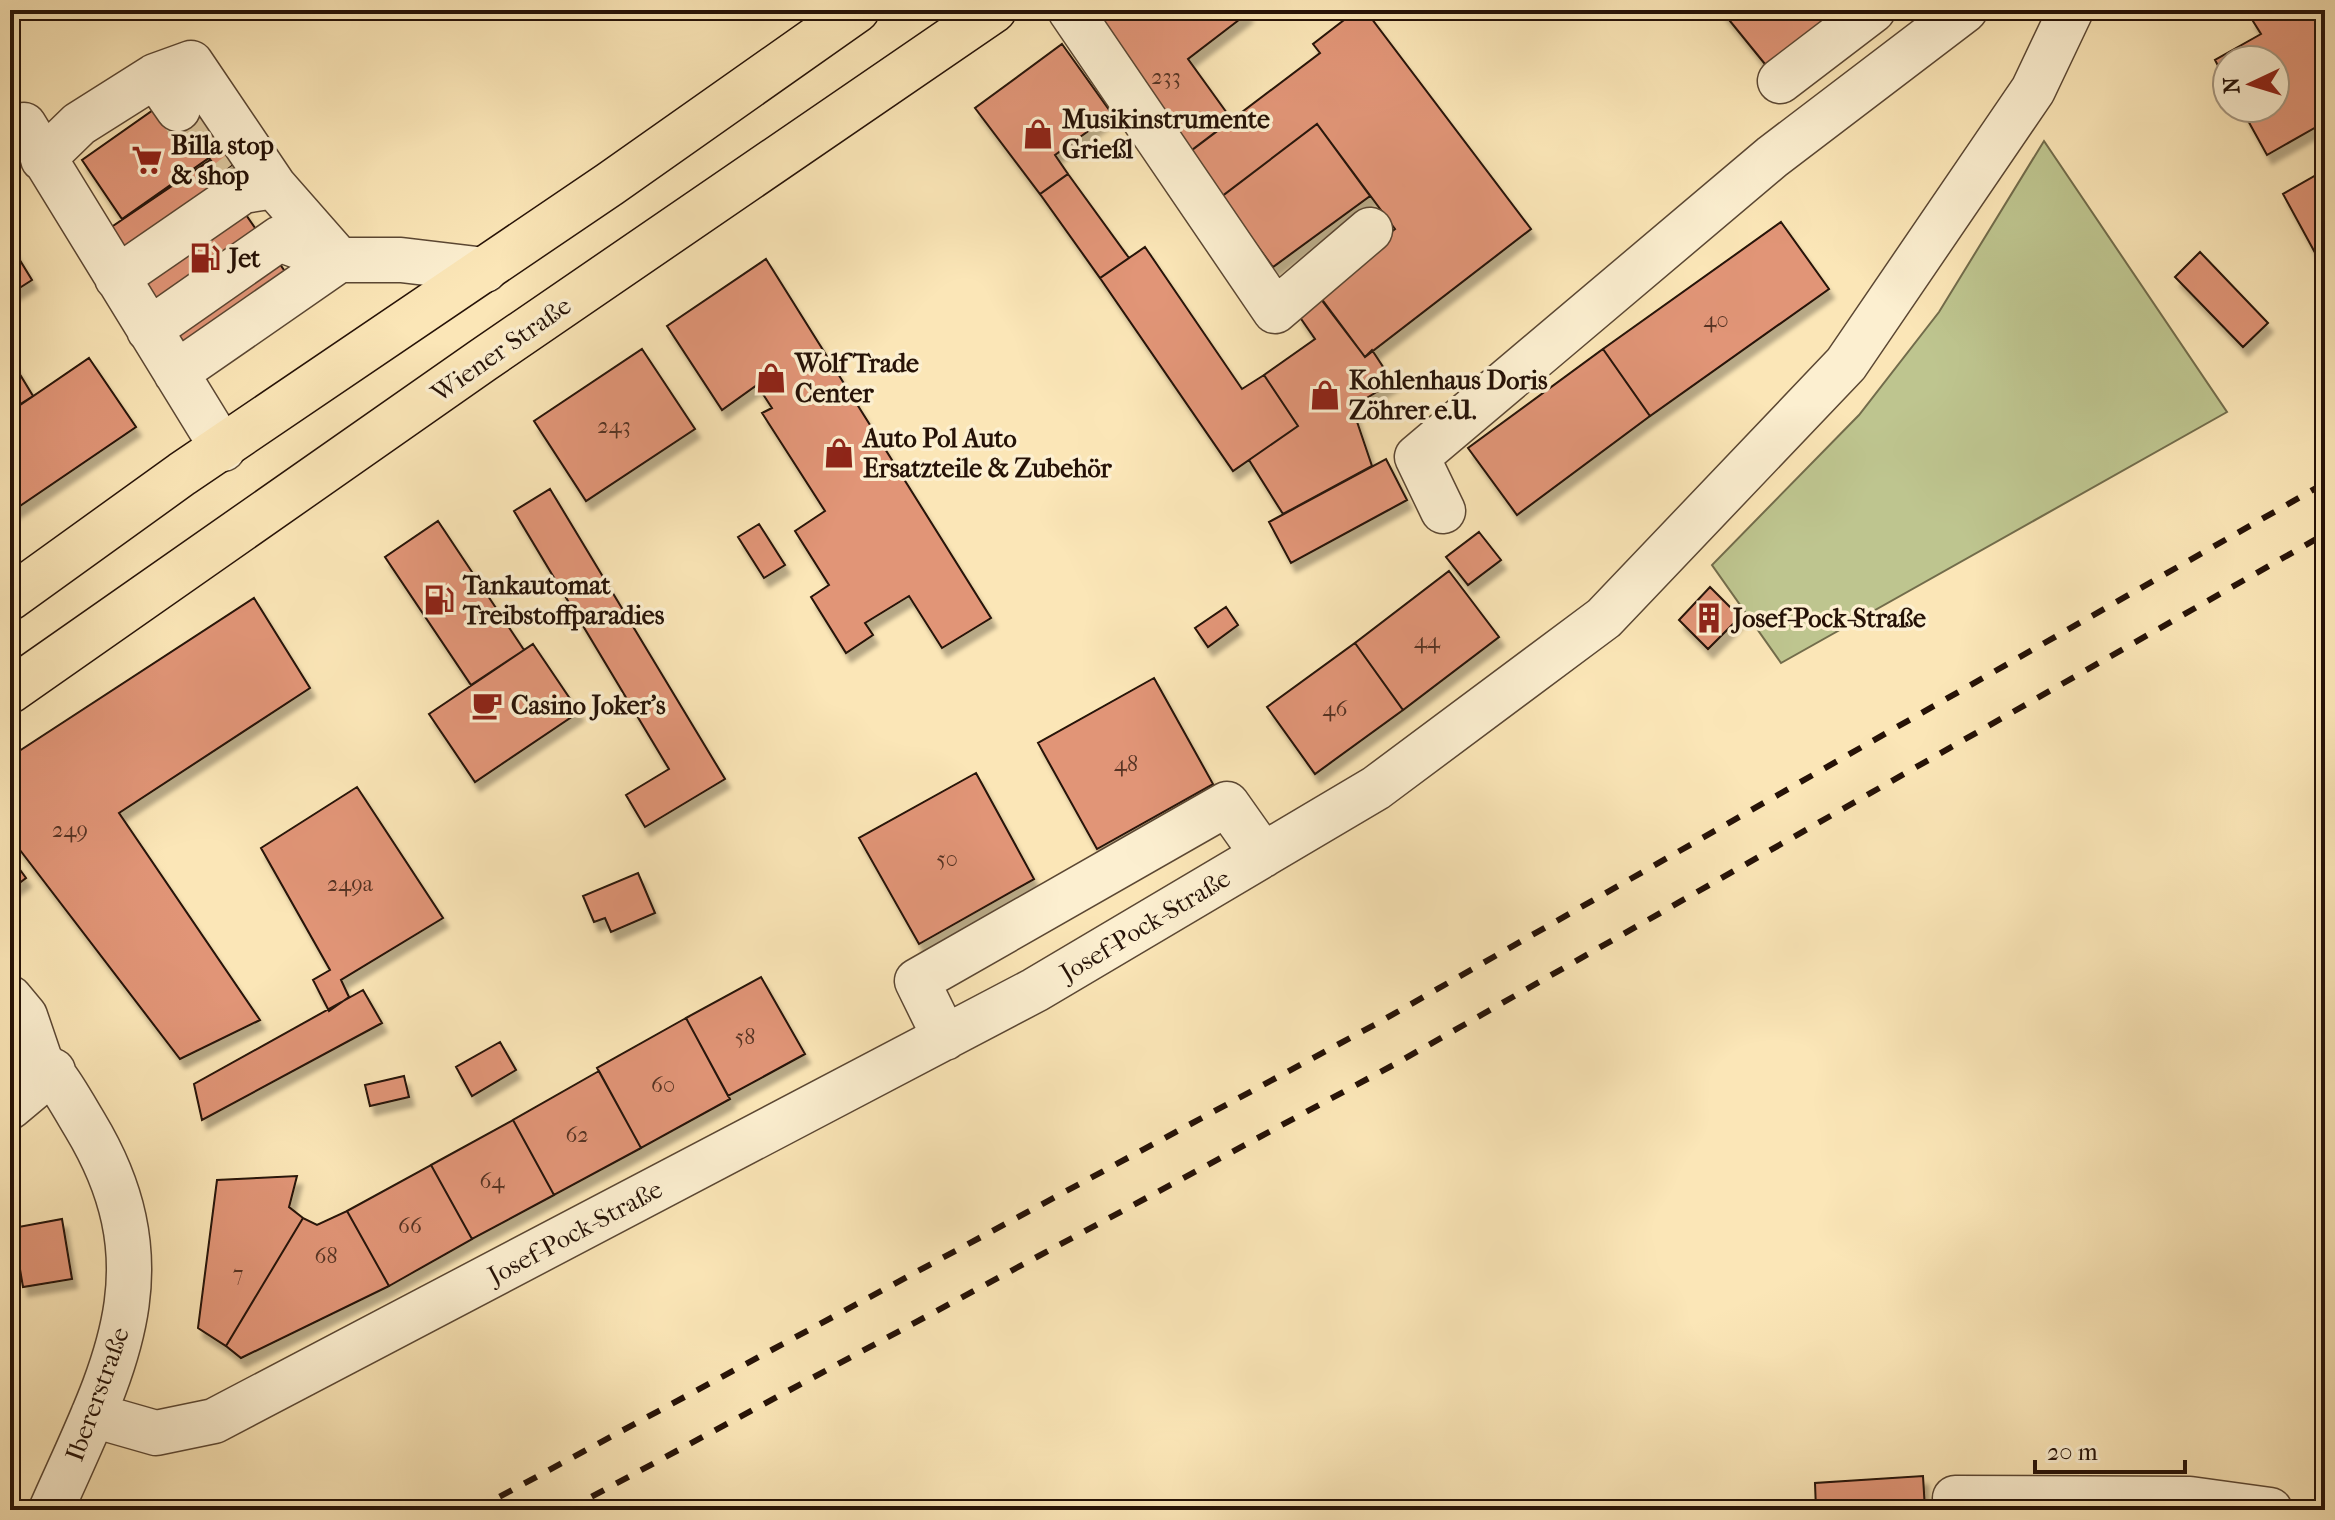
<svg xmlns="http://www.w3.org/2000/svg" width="2335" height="1520" font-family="'IM FELL French Canon',serif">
  <defs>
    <filter id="shadow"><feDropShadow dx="5" dy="9" stdDeviation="2" flood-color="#0004"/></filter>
  </defs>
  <rect width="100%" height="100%" fill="#fbe6b7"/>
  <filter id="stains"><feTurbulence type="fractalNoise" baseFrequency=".0025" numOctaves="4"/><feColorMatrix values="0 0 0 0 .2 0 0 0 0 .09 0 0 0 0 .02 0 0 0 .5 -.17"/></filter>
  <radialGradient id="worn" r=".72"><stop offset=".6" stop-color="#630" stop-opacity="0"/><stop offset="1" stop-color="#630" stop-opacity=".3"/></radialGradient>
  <!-- green -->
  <path fill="#bec58f" stroke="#726c4b" stroke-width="2" d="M 2044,141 L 2227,412 L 1781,663 L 1712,565 L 1859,415 L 1939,312 Z"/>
  <!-- building -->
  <path fill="#e19577" stroke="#261207" stroke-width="2" filter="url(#shadow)" d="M 1102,10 L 1245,10 L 1248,13 L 1188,59 L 1232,120 L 1188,153 L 1089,20 Z
    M 1357,10 L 1365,10 L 1531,229 L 1365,357 L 1315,290 L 1395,229 L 1317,124 L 1221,197 L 1188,153 L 1320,53 L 1313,44 Z
    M 1721,10 L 1843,10 L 1769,69 Z
    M 2266,10 L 2325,12 L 2325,122 L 2267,155 L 2241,108 L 2275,108 L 2275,60 L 2227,60 L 2227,83 L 2215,60 L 2261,34 L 2251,18 Z
    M 1062,44 L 1112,114 L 1055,155 L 1068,174 L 1040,194 L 975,108 Z
    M 191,99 L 236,162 L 220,173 L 209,158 L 122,219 L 82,160 L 156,108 Z
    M 1317,124 L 1370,196 L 1273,267 L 1221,197 Z
    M 209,161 L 297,289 L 195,359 L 107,230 Z
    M 2325,170 L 2325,271 L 2283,194 Z
    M 1068,174 L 1129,258 L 1100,278 L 1040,194 Z
    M 1781,222 L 1829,289 L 1650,416 L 1603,349 Z
    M 10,244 L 32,280 L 10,294 Z
    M 1145,247 L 1242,389 L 1264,375 L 1298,426 L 1233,471 L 1100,278 Z
    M 2200,252 L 2268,323 L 2243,347 L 2175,277 Z
    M 766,259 L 991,618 L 942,648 L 909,596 L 865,623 L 873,635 L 846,653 L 811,597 L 829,585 L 795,531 L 825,511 L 762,413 L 772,408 L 757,385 L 722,410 L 667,326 Z
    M 1320,298 L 1365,357 L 1372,350 L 1393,382 L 1352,407 L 1372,466 L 1283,514 L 1249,460 L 1298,426 L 1264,375 L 1315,339 L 1297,313 Z
    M 642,349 L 695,429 L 586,501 L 534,421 Z
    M 1603,349 L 1650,416 L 1517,515 L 1468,448 Z
    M 10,358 L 33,396 L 11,410 L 10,408 Z
    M 89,358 L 136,427 L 14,510 L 10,505 L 10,412 Z
    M 1386,459 L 1407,500 L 1291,563 L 1269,522 Z
    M 550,489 L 725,779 L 645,827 L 626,795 L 669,769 L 514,511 Z
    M 438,521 L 524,650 L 471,685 L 385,557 Z
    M 759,524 L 785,565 L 764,578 L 738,537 Z
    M 1479,532 L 1501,560 L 1468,585 L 1446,557 Z
    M 1449,571 L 1499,637 L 1403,710 L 1355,643 Z
    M 1710,587 L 1740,617 L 1708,649 L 1679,620 Z
    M 254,598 L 310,688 L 119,813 L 260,1020 L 180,1059 L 10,837 L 10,757 Z
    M 1226,607 L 1238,625 L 1208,647 L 1195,628 Z
    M 1355,643 L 1403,710 L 1315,774 L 1267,707 Z
    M 533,644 L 579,712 L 475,782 L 429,714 Z
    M 1154,678 L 1213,784 L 1097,849 L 1038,743 Z
    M 976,773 L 1034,879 L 919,944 L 859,838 Z
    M 357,787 L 443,918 L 341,980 L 349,997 L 329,1011 L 313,980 L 330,970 L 261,848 Z
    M 10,856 L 26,878 L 10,890 Z
    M 638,873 L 655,913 L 611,932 L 605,918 L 594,922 L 583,896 Z
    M 761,977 L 805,1054 L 728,1096 L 686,1018 Z
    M 363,990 L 382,1023 L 202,1120 L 194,1084 Z
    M 686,1018 L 730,1099 L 641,1148 L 597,1068 Z
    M 500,1042 L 516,1070 L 472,1096 L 456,1067 Z
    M 599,1071 L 641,1148 L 554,1195 L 513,1120 Z
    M 404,1076 L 409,1097 L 370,1106 L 365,1085 Z
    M 513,1120 L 554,1195 L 472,1239 L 431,1165 Z
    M 431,1165 L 472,1239 L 389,1286 L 347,1211 Z
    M 297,1176 L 289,1207 L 303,1218 L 226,1346 L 198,1328 L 217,1180 Z
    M 347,1211 L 389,1286 L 241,1358 L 226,1346 L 303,1218 L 317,1225 Z
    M 62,1219 L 72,1279 L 23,1287 L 13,1228 Z
    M 1923,1476 L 1925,1510 L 1816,1510 L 1815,1483 Z"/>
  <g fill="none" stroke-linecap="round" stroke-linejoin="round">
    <!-- minor-tunnel -->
    <path stroke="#dbc69d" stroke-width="44" stroke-dasharray="44 22" stroke-linecap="butt" d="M 178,109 L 225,170"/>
    <!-- minor casing -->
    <g stroke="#5b4733" stroke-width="47">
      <path id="minor" d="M 1070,10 L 1275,311 L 1370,230
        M 155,76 L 191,63 L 274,186
        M 1780,81 L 1873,10
        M 24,125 L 223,449
        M 43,159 L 79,124 L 155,76 L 178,109
        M 117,278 L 243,191 L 274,186 L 339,260
        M 149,330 L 279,239 L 336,260
        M 176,373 L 339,260 L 401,260 L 485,270
        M 1443,511 L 1417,457 L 1772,157 L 1965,10
        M 10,998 L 25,1016 L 39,1057
        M 945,1038 L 917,981 L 1227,804 L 1263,855
        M 10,1041 C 54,1064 60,1084 85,1125 C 173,1271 112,1372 51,1510
        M 10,1107 L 53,1071
        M 93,1415 L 156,1433 L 214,1421 L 1035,990 L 1376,788 L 1604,618 L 1846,364 L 2033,90 L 2071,10
        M 1955,1498 L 2190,1499 L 2270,1510"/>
    </g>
    <!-- major casing -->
    <g stroke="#261207" stroke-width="47">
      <path id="major" d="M 10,598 L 182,474 L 610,184 L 857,10
        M 10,691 L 483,360 L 994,10"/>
    </g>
    <!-- minor -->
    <use href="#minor" stroke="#fcefd0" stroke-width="44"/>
    <!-- major -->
    <use href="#major" stroke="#fbe6b7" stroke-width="44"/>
    <!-- rail -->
    <path stroke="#261207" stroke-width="6" stroke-dasharray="14 14" stroke-linecap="butt" d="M 475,1510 L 1376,1024 L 2325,483
      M 567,1510 L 1397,1063 L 2325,534"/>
  </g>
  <!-- icons -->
  <defs>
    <g id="shop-bare" transform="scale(2.4)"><path d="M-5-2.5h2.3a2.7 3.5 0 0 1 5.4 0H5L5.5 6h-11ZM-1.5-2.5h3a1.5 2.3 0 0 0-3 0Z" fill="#8f2418" stroke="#fcefd0" stroke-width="2.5" paint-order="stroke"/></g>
    <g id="supermarket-bare" transform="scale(2.4)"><path d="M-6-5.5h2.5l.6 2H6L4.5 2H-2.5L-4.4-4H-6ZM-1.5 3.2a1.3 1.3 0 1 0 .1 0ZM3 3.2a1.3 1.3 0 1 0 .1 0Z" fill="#8f2418" stroke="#fcefd0" stroke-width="2.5" paint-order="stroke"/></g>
    <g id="fuel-bare" transform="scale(2.4)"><path d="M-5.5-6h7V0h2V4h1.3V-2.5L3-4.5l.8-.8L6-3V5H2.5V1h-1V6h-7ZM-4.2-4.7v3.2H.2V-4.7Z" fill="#8f2418" stroke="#fcefd0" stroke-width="2.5" paint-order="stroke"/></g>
    <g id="building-bare" transform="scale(2.4)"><path d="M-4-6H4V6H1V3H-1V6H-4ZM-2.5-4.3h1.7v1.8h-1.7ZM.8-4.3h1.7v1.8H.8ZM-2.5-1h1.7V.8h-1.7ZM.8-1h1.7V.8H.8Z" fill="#8f2418" stroke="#fcefd0" stroke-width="2.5" paint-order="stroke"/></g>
    <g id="cafe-bare" transform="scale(2.4)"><path d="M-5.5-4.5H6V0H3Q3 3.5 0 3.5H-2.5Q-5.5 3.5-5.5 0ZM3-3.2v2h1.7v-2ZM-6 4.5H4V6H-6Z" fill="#8f2418" stroke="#fcefd0" stroke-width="2.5" paint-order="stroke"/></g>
  </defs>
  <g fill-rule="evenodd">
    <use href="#shop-bare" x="1038" y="134"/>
    <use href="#supermarket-bare" x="147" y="160"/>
    <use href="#fuel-bare" x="205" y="258"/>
    <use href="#shop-bare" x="771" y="378"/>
    <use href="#shop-bare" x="1325" y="395"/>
    <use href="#shop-bare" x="839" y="453"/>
    <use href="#fuel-bare" x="439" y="600"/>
    <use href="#building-bare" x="1709" y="618"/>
    <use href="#cafe-bare" x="487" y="705"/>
  </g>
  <g text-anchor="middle" stroke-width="7" stroke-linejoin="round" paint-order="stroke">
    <!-- number labels -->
    <g font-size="22" fill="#553323">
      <text x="1166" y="84">233</text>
      <text x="1716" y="327">40</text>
      <text x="614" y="433">243</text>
      <text x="1427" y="648">44</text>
      <text x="1335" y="716">46</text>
      <text x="1126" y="771">48</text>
      <text x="70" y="837">249</text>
      <text x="947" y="866">50</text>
      <text x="350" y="891">249a</text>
      <text x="745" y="1044">58</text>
      <text x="663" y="1092">60</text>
      <text x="577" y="1142">62</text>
      <text x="492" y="1188">64</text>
      <text x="410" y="1233">66</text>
      <text x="326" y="1263">68</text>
      <text x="238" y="1281">7</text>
    </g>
    <!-- poi labels -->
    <g font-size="26" font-weight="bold" fill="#261207" stroke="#fcefd0" text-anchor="start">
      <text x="1062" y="128">Musikinstrumente<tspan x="1062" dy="30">Grießl</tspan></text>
      <text x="171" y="154">Billa stop<tspan x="171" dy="30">&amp; shop</tspan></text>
      <text x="229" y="267">Jet</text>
      <text x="795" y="372">Wolf Trade<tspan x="795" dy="30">Center</tspan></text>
      <text x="1349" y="389">Kohlenhaus Doris<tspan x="1349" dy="30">Zöhrer e.U.</tspan></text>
      <text x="863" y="447">Auto Pol Auto<tspan x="863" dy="30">Ersatzteile &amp; Zubehör</tspan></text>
      <text x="463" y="594">Tankautomat<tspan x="463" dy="30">Treibstoffparadies</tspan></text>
      <text x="1733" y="627">Josef-Pock-Straße</text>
      <text x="511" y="714">Casino Joker's</text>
    </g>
    <!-- street labels -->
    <g font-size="26" fill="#261207" stroke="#fcefd0">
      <text transform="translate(501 349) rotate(-35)" y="9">Wiener Straße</text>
      <text transform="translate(1145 925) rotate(-31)" y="9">Josef-Pock-Straße</text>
      <text transform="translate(575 1232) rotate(-28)" y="9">Josef-Pock-Straße</text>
      <text transform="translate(97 1394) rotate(-70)" y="9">Ibererstraße</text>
    </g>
  </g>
  <!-- margin -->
  <rect width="2335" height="1520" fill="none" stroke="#fbe6b7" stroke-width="40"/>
  <rect x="12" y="12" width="2311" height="1496" fill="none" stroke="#261207" stroke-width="4"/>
  <rect x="20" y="20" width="2295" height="1480" fill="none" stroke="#261207" stroke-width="2"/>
  <!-- north arrow -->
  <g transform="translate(2251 84) rotate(266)"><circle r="38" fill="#fcefd0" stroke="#a69780" stroke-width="2"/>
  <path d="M0-6L14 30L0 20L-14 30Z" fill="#8f2418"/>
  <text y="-12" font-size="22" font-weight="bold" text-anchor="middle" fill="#261207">N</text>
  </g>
  <!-- scale -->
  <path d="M2035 1460v12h150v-12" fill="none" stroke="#261207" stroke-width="4"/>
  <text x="2047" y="1460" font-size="24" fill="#261207" stroke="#fcefd0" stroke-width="6" paint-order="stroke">20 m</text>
  <rect width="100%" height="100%" filter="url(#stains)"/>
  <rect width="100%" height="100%" fill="url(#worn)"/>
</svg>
